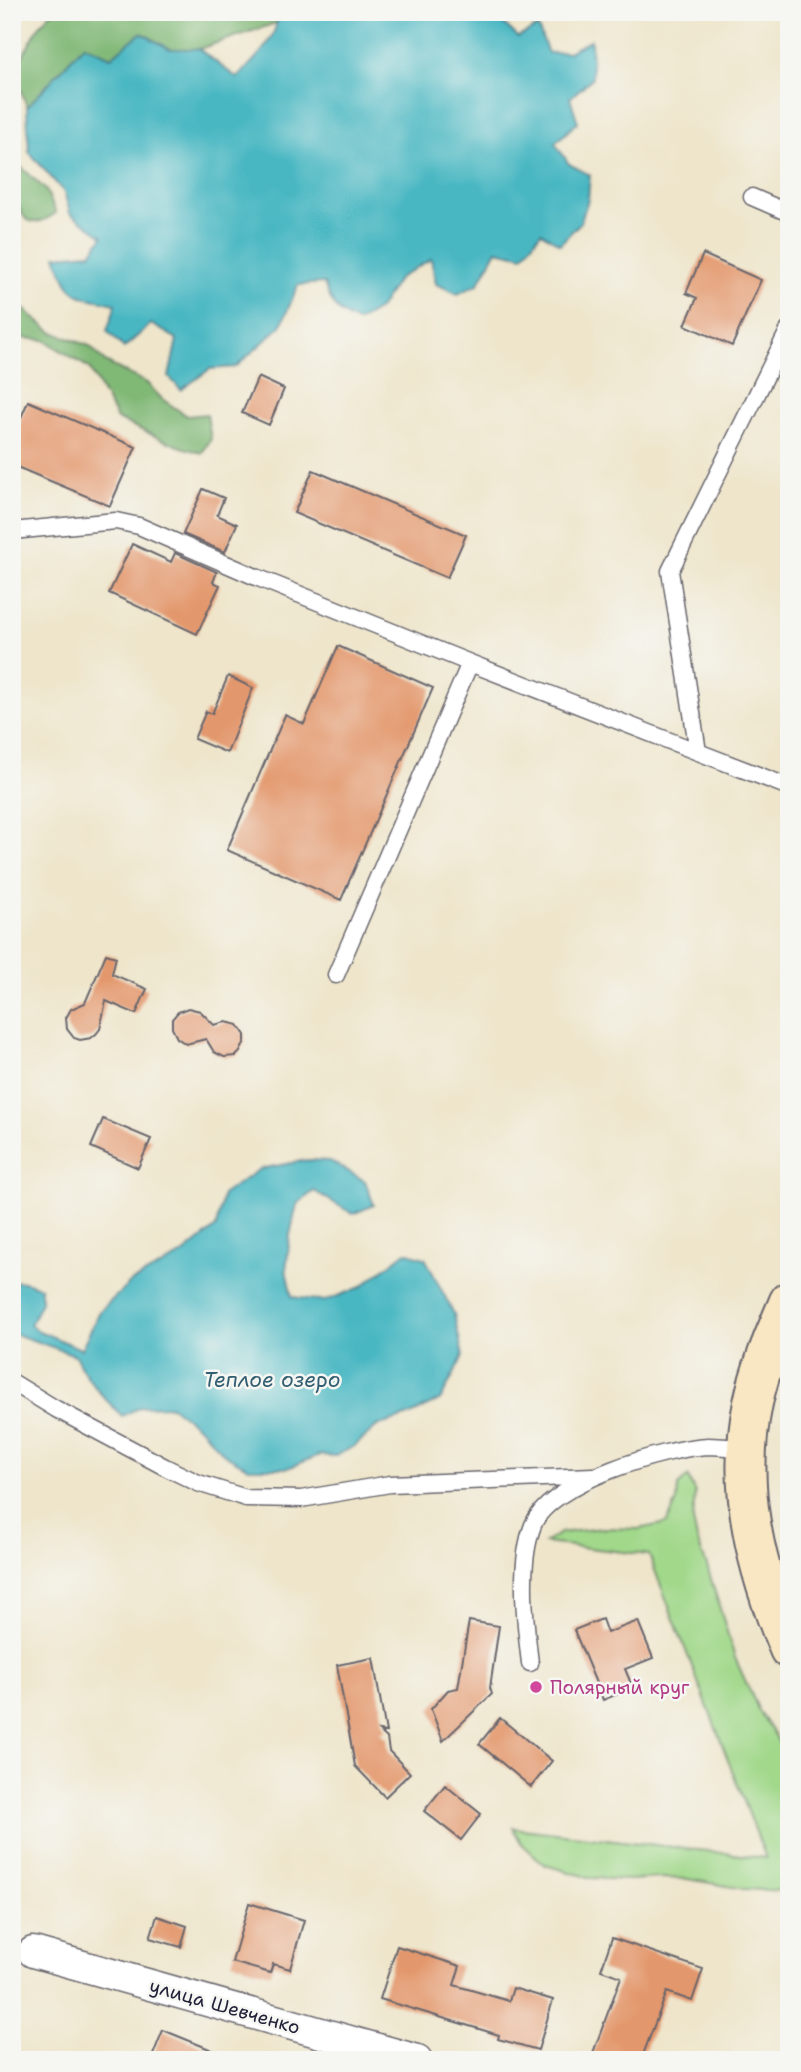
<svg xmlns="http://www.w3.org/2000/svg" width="801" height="2072" font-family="'Shantell Sans',sans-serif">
  <rect width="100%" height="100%" fill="#f6f6f2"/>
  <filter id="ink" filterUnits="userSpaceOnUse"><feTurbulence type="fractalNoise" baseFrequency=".0143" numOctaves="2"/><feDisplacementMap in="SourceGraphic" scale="14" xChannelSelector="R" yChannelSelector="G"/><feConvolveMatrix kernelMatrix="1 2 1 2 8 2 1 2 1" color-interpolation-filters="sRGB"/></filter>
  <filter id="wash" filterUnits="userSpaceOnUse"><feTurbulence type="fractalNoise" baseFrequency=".00686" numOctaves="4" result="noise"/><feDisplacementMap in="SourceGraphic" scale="28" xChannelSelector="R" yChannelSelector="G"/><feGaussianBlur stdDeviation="1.57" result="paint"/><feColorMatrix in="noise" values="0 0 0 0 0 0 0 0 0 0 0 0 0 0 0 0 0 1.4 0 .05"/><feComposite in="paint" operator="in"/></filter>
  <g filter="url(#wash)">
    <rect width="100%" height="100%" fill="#eee5ca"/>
    <!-- green -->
    <path fill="#a1d88a" stroke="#627d62" stroke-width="2" d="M 688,1477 L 695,1493 L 693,1521 L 697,1540 L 707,1566 L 735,1658 L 759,1711 L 776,1737 L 789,1763 L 789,1891 L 744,1889 L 688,1879 L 658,1878 L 630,1880 L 591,1878 L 545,1865 L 521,1843 L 513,1828 L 766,1858 L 649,1555 L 545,1543 L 560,1533 L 603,1528 L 639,1529 L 667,1523 L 677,1501 L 678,1486 Z"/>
    <!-- forest -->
    <path fill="#80b876" stroke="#516d58" stroke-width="2" d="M 52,12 L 276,12 L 279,22 L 199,49 L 170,49 L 142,33 L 111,57 L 84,45 L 27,107 L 14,71 L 40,25 Z
      M 12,140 L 17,163 L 46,190 L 56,213 C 25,235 21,214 12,187 Z
      M 12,298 L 30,315 L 52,332 L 90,346 L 105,362 L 147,383 L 162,399 L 187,416 L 207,414 L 211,439 L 202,453 C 172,446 145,431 117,419 L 89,368 L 44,340 L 23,338 L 12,340 Z"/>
    <!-- water -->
    <path fill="#49b7c2" stroke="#366c7e" stroke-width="2" d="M 278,12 L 500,12 L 500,20 L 518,37 L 538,27 L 548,53 L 568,52 L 591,40 L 592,78 L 570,98 L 578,122 L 555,143 L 569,164 L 590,175 L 588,200 L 580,223 L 560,244 L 541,232 L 523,256 L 497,250 L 478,284 L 458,294 L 436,284 L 431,259 L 399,278 L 379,309 L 357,322 C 336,312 331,305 324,283 L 298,285 L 281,326 L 236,367 L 210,369 L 181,390 L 169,377 L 177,339 L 151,324 L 124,348 L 107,331 L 116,304 C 73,295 72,299 56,256 L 91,253 L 103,236 L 70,213 L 64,192 L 29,152 L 27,107 L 84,45 L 111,57 L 141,33 L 170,49 L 199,49 L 237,78 C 254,60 279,38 278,12 Z
      M 307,1160 L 330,1161 L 365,1181 L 374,1205 L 353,1214 L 314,1191 L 297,1204 L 290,1235 L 286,1270 L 292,1297 L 325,1301 L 361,1287 L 406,1252 L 425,1258 L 454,1314 L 463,1356 L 441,1399 L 409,1416 L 377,1426 L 355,1446 L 335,1456 L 320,1455 L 288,1468 L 249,1468 L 224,1454 L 202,1430 L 171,1406 L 140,1407 L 122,1416 C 103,1397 86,1380 75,1355 L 12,1333 L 12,1281 L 24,1282 L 41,1287 L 41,1302 L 30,1325 L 39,1331 L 81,1349 L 100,1311 L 131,1282 L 183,1254 L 216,1227 L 223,1194 L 260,1169 Z"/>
    <g id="blocks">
      <!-- building -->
      <path fill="#e3976c" d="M 703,254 L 761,280 L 732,346 L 685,325 L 697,298 L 686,293 Z
        M 258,377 L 284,389 L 269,425 L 242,413 Z
        M 28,401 L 136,447 L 110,506 L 12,465 L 12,439 Z
        M 313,470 L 466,535 L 447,578 L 294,513 Z
        M 203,489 L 224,498 L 217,515 L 237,524 L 225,552 L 183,534 Z
        M 132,544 L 171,562 L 175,553 L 217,572 L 213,582 L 220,585 L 197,634 L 109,593 Z
        M 338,646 L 433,688 L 341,900 L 227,850 L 285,715 L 304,724 Z
        M 228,676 L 253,688 L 227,753 L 194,739 L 206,711 L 212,714 Z
        M 106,954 L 116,957 L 112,974 L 147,989 L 136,1014 L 106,1001 L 100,1029 L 96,1034 L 91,1038 L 80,1040 L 74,1038 L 67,1029 L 66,1018 L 71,1009 L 85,1003 Z
        M 188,1008 L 200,1011 L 214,1025 L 226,1022 L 238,1025 L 245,1035 L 245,1041 L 240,1052 L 236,1056 L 224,1057 L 214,1052 L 206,1039 L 186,1044 L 177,1038 L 172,1028 L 172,1019 L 178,1012 Z
        M 103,1119 L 151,1139 L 138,1168 L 91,1147 Z
        M 602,1619 L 607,1633 L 638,1621 L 653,1658 L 625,1669 L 633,1688 L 603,1700 L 574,1630 Z
        M 469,1621 L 499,1626 L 490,1688 L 492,1694 L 443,1741 L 431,1709 L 448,1690 L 458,1688 Z
        M 373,1658 L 386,1732 L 379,1731 L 387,1738 L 389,1751 L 410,1773 L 385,1797 L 355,1766 L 337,1665 Z
        M 500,1718 L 552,1761 L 531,1787 L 479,1744 Z
        M 445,1785 L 481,1814 L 461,1840 L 424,1811 Z
        M 249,1903 L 304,1920 L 290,1969 L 273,1964 L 270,1973 L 232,1962 Z
        M 157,1916 L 187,1926 L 181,1947 L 150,1938 Z
        M 612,1938 L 703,1969 L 692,2001 L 667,1992 L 641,2060 L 612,2060 L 593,2053 L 621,1977 L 601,1970 Z
        M 397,1946 L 460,1966 L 454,1985 L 509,2001 L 513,1988 L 553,2000 L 538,2050 L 498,2039 L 499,2035 L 380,1999 Z
        M 163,2030 L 234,2059 L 234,2060 L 151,2060 Z"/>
    </g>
  </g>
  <g filter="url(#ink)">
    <use href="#blocks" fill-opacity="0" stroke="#69666d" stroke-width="2"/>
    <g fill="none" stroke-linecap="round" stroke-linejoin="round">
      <!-- service casing -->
      <g stroke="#69666d" stroke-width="19">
        <path id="service" d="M 752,197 L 789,213
          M 789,329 L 670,571 L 698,752 L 789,787
          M 12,531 L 116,521 L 139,526 L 256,577 L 470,663
          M 336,975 L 470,663 L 698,752
          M 12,1382 L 56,1409 L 165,1467 L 198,1483 L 246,1498 L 301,1499 L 390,1484 L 593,1476
          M 530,1663 C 525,1621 518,1564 533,1525 C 549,1482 666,1448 708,1446 C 721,1446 734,1448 746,1449"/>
      </g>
      <!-- minor casing -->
      <g stroke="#69666d" stroke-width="33">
        <path id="minor" d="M 33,1952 L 417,2060"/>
      </g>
      <!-- secondary casing -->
      <g stroke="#69666d" stroke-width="42">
        <path id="secondary" d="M 789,1301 C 775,1334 760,1368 753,1403 C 735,1488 756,1570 789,1649"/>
      </g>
      <!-- service -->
      <use href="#service" stroke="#fff" stroke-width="16"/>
      <!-- minor -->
      <use href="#minor" stroke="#fff" stroke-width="30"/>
      <!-- secondary -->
      <use href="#secondary" stroke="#f9e7c3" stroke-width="38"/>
    </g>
  </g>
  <!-- markers -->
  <circle fill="#d1479c" stroke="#f6f6f2" stroke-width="2.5" cx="536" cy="1687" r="7"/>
  <g text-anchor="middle" stroke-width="5" stroke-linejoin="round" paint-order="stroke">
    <!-- hotel labels -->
    <g font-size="19" fill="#b23c85" stroke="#f6f6f2" text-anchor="start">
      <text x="550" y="1694">Полярный круг</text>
    </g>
    <!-- street labels -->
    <g font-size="19" fill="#22223b" stroke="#f6f6f2">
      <text transform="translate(225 2006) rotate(16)" y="7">улица Шевченко</text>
    </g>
    <!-- water labels -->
    <g font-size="21" font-style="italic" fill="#325e71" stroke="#f6f6f2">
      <text x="272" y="1387">Теплое озеро</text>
    </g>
  </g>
  <!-- margin -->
  <rect width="801" height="2072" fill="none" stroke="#f6f6f2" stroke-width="42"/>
</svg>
